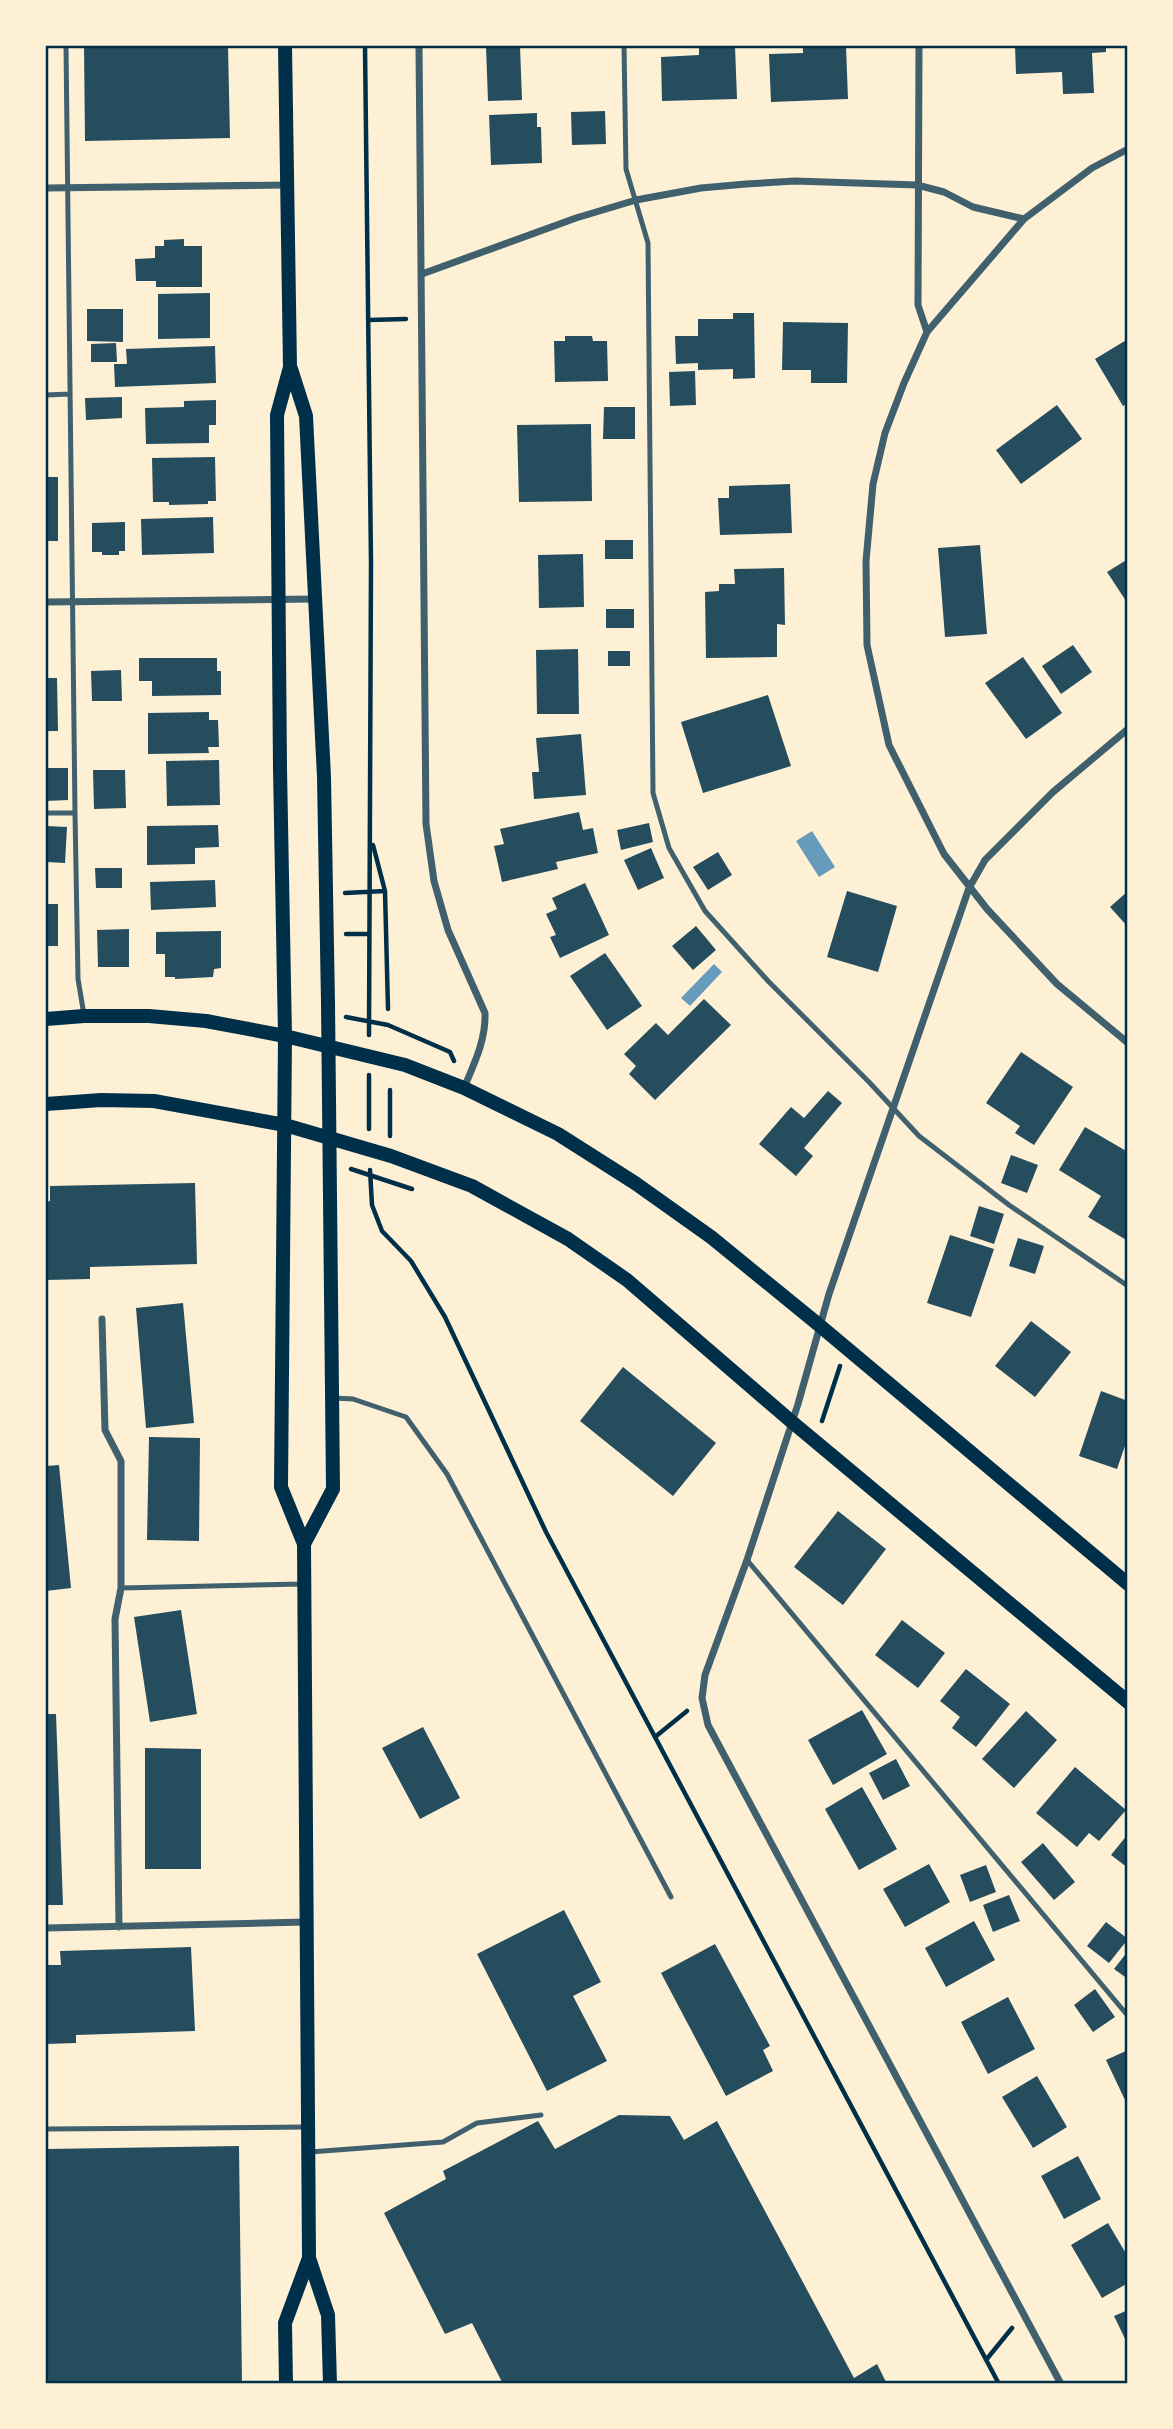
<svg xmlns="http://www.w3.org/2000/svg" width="1173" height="2429" font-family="Helvetica,sans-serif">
  <rect width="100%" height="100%" fill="#fdf0d5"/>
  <!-- water -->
  <path fill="#669bbc" d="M 812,831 L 835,867 L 819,877 L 796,841 Z
    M 714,964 L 722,972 L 690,1006 L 681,998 Z"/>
  <!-- building -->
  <path fill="#264d5e" d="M 84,46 L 228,46 L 230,138 L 85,141 Z
    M 520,46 L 522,100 L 488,101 L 486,47 Z
    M 699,46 L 735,46 L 737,99 L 662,101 L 661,57 L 699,55 Z
    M 803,46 L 846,46 L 848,99 L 771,102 L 769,54 L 803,53 Z
    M 1015,46 L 1106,46 L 1106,52 L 1092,53 L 1094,93 L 1063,94 L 1062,72 L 1016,74 Z
    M 605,111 L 606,144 L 572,145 L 571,112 Z
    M 537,113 L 537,127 L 541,127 L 542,163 L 491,165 L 489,115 Z
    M 184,239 L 184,246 L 202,246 L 202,287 L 156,287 L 156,281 L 136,281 L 135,259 L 155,258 L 155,246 L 164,246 L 164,240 Z
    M 210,293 L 210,338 L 158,339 L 158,294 Z
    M 87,309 L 123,309 L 123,342 L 87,341 Z
    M 733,313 L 754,313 L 755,378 L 733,379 L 733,369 L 698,370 L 698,363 L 676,364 L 675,336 L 698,336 L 698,319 L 733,319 Z
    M 783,322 L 848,323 L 847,383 L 811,383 L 811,370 L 782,370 Z
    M 565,336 L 592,336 L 593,341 L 607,341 L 608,381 L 555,382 L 554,341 L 565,341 Z
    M 1128,339 L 1128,403 L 1123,406 L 1095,359 Z
    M 116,343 L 117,362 L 91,362 L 91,344 Z
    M 215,346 L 216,383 L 115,387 L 114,364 L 127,364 L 126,349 Z
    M 695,371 L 696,405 L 670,406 L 669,372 Z
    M 122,397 L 122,418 L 86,420 L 85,398 Z
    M 216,400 L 216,425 L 209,425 L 209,443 L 146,444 L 145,408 L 184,407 L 184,401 Z
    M 1057,405 L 1082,439 L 1021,484 L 996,450 Z
    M 604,407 L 635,407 L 635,439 L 603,439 Z
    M 591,424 L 592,501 L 519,502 L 517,425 Z
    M 215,457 L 216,501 L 208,501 L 208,504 L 169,505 L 169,502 L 153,502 L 152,458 Z
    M 46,477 L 58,477 L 58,541 L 46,541 Z
    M 790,484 L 792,533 L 720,535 L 718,498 L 729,498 L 729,486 Z
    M 213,517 L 214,553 L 142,555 L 141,519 Z
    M 125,522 L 125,551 L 119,551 L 119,555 L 102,555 L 102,552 L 92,552 L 92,523 Z
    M 605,540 L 633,540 L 633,559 L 605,559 Z
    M 980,545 L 987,634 L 945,637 L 938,548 Z
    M 583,554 L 584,607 L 539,608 L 538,555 Z
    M 1128,559 L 1128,604 L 1107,572 Z
    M 784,568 L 785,625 L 777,624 L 777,657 L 706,658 L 705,592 L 719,591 L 719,584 L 735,584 L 734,569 Z
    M 606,609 L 634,609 L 634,628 L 606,628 Z
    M 1073,645 L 1092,672 L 1061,694 L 1042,666 Z
    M 578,649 L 579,714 L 537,714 L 536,650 Z
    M 608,651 L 630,651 L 630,666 L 608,666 Z
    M 1023,657 L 1062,713 L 1026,739 L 985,683 Z
    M 139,658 L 217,658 L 217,671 L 221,671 L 221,695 L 152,696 L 152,681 L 139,681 Z
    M 121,670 L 122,701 L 92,701 L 91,671 Z
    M 46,678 L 57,678 L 58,731 L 46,731 Z
    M 768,695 L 791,766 L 703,793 L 681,722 Z
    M 209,712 L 209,720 L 218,720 L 219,747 L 208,747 L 209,753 L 148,754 L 148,713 Z
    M 581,734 L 586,795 L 534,799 L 532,772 L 539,772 L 536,738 Z
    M 219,760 L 220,805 L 167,806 L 166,761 Z
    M 46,768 L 68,768 L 68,800 L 46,801 Z
    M 93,770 L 125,770 L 126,808 L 94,809 Z
    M 579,812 L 583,830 L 593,828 L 598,853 L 556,862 L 558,869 L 502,882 L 494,846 L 504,844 L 500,829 Z
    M 649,823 L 653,842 L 621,850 L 617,830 Z
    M 218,825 L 219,847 L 195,848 L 195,864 L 147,865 L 147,826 Z
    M 46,826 L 67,827 L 65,863 L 46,862 Z
    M 651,848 L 664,878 L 638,890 L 624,860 Z
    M 718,852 L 732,875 L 708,890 L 693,867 Z
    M 95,868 L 122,868 L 122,888 L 96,888 Z
    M 215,880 L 216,907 L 151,910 L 150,882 Z
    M 585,883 L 609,935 L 560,958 L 550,937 L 556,935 L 546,914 L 557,909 L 552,898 Z
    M 847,891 L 897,906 L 878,972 L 827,957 Z
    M 1128,891 L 1128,927 L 1110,907 Z
    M 46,904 L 58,904 L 58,946 L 46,946 Z
    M 696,926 L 716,950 L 693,970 L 672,946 Z
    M 129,929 L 129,967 L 98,967 L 97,930 Z
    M 221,931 L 221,968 L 214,969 L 213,977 L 175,979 L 175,977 L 165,977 L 165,954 L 156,954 L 156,932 Z
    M 605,953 L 642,1006 L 607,1030 L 570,976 Z
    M 704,999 L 731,1025 L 655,1100 L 629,1074 L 636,1066 L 624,1054 L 656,1023 L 668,1035 Z
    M 1021,1052 L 1073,1087 L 1034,1145 L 1015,1133 L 1020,1126 L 986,1103 Z
    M 828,1091 L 842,1103 L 804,1148 L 813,1156 L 796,1176 L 759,1144 L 791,1107 L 804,1118 Z
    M 1085,1127 L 1128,1152 L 1128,1241 L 1088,1217 L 1101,1196 L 1059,1170 Z
    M 1011,1155 L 1038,1165 L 1027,1193 L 1001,1183 Z
    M 195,1183 L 197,1264 L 90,1267 L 90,1279 L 46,1280 L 46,1202 L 50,1201 L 50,1186 Z
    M 979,1206 L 1004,1214 L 994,1244 L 970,1236 Z
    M 950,1235 L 994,1249 L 971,1317 L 927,1303 Z
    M 1018,1238 L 1044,1246 L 1035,1274 L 1009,1266 Z
    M 183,1303 L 194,1423 L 146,1428 L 136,1308 Z
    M 1031,1321 L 1071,1352 L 1035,1397 L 995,1366 Z
    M 623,1367 L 716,1443 L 673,1496 L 580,1421 Z
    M 1101,1391 L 1128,1401 L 1128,1437 L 1117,1469 L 1079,1456 Z
    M 149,1437 L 200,1438 L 199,1541 L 147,1540 Z
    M 59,1465 L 71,1588 L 46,1591 L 46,1466 Z
    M 838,1511 L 886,1549 L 843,1605 L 794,1567 Z
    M 181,1610 L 197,1714 L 150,1722 L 134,1617 Z
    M 902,1620 L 945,1653 L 918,1688 L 875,1655 Z
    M 966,1669 L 1010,1704 L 976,1747 L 952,1728 L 960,1717 L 940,1701 Z
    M 862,1710 L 887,1754 L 833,1785 L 808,1740 Z
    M 1026,1711 L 1057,1740 L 1014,1788 L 982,1759 Z
    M 46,1714 L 56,1714 L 63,1905 L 46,1905 Z
    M 423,1727 L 460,1798 L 420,1819 L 382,1748 Z
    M 145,1748 L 201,1749 L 201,1869 L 145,1869 Z
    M 896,1759 L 910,1786 L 883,1800 L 869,1773 Z
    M 1075,1767 L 1126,1810 L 1099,1841 L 1089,1833 L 1077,1847 L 1036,1813 Z
    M 862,1787 L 897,1849 L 859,1870 L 825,1809 Z
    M 1128,1834 L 1128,1868 L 1111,1855 Z
    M 1043,1843 L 1075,1882 L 1054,1900 L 1021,1862 Z
    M 929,1864 L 950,1902 L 905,1927 L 883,1889 Z
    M 986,1865 L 996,1892 L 970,1902 L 960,1875 Z
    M 1009,1895 L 1020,1921 L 993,1932 L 983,1905 Z
    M 564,1910 L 601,1982 L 573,1996 L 607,2061 L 547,2091 L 477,1954 Z
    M 974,1921 L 995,1960 L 946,1987 L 925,1948 Z
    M 1106,1922 L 1128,1939 L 1109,1963 L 1087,1946 Z
    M 715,1944 L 770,2046 L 763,2050 L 773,2071 L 726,2096 L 661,1973 Z
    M 191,1947 L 195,2031 L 76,2035 L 76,2043 L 46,2044 L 46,1965 L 61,1965 L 60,1951 Z
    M 1128,1951 L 1128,1979 L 1114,1969 Z
    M 1095,1989 L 1115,2017 L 1093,2032 L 1074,2005 Z
    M 1008,1997 L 1035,2049 L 988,2074 L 961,2022 Z
    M 1128,2050 L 1128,2099 L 1125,2100 L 1106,2060 Z
    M 1037,2076 L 1067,2127 L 1033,2148 L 1002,2097 Z
    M 619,2115 L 670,2116 L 684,2140 L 717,2121 L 854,2378 L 877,2364 L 887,2384 L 503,2384 L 472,2323 L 445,2334 L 384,2213 L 446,2179 L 443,2171 L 538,2121 L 555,2149 Z
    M 239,2146 L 242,2384 L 46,2384 L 46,2149 Z
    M 1078,2156 L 1101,2199 L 1064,2219 L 1041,2176 Z
    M 1108,2223 L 1128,2257 L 1128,2283 L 1102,2298 L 1071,2245 Z
    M 1128,2310 L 1128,2345 L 1114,2316 Z"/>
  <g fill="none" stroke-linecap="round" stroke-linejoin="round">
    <!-- path -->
    <path stroke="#003049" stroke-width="4.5" d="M 365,46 L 371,563 L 369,1035
      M 368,320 L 406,319
      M 373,845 L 385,891 L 388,1009
      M 345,893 L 385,891
      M 346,934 L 368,934
      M 346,1017 L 388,1025 L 450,1052 L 454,1061
      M 369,1075 L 369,1129
      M 390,1090 L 390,1136
      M 351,1169 L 412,1189
      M 370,1170 L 372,1205 L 382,1231 L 411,1261 L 445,1317 L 546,1532 L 999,2384
      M 822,1421 L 840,1366
      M 655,1737 L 687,1711
      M 986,2360 L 1012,2328"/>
    <!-- service -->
    <path stroke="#3f606c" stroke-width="5" d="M 66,46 L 75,813 L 78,979 L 84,1015
      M 624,46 L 626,169 L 648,243 L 653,793 L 669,848 L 705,911 L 769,982 L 869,1082 L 919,1136 L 1009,1205 L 1128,1286
      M 46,395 L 70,394
      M 46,813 L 75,813
      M 334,1398 L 353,1399 L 406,1417 L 447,1474 L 671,1897
      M 747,1560 L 1128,2016
      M 121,1588 L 304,1584
      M 46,2129 L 306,2127
      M 310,2152 L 443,2142 L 477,2123 L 541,2115"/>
    <!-- minor -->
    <path stroke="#3f606c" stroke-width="7" d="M 419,46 L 426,824 L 434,881 L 448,930 L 485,1013 C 486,1040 474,1064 464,1088
      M 919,46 L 918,305 L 927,332
      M 1128,149 L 1092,168 L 1024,219 L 927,332 L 904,383 L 885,433 L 873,484 L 866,561 L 867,645 L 889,745 L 944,854 L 987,909 L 1057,984 L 1128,1043
      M 46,188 L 286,185
      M 422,274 L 576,218 L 636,200 L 701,188 L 746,184 L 795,181 L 917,185 L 944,192 L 973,207 L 1024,219
      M 46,602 L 314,599
      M 102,1319 L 105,1430 L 121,1461 L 121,1588 L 115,1619 L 119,1927
      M 46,1928 L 305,1922
      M 1061,2384 L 708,1725 L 702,1698 L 705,1675 L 747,1560 L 798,1404 L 829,1294 L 969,888 L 985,860 L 1053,792 L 1128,729"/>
    <!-- secondary -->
    <path stroke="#003049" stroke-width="14" d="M 285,46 L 290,367 L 277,415 L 280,769 L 285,1036 L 281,1487 L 304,1544 L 309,2258 L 328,2315 L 330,2384
      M 291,369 L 306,416 L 324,777 L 328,1003 L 333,1489 L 304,1544
      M 46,1019 L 84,1016 L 149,1016 L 206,1021 L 285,1036 L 405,1065 L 464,1088 L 558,1134 L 635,1183 L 711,1237 L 819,1325 L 1128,1584
      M 46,1104 L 101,1100 L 154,1101 L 285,1125 L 391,1156 L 472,1186 L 568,1239 L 627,1280 L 792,1422 L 1128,1702
      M 286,2384 L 285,2323 L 309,2258"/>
  </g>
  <!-- border -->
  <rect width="1173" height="2429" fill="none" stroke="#fdf0d5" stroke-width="94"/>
  <rect x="47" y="47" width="1079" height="2335" fill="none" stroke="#003049" stroke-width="2.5"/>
</svg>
